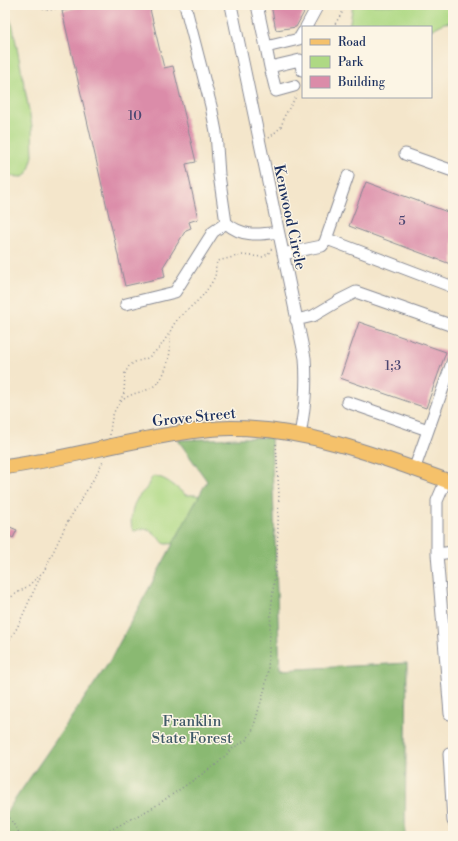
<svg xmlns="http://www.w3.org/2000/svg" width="458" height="841" font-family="'Libre Bodoni',serif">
  <rect width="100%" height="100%" fill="#fcf5e5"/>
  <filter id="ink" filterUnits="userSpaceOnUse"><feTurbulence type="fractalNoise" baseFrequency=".025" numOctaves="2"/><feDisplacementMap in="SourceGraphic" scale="8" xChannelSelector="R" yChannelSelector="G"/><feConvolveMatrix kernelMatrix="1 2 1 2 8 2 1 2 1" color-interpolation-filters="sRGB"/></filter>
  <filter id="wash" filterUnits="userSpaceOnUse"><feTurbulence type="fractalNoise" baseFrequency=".012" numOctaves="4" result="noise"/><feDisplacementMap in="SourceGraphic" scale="16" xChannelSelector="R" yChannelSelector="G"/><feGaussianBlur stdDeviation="0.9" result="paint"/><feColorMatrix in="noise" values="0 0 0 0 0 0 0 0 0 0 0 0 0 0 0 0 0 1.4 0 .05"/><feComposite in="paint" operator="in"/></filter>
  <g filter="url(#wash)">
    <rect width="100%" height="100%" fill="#f4e6cb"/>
    <!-- green -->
    <path fill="#aed984" stroke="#648471" d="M 353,5 L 453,5 L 453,22 L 444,23 L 431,30 L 431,27 L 349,27 Z
      M 5,7 L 13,27 L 32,126 L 33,156 L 28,173 L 23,177 L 5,176 L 5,115 L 9,95 L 5,81 Z
      M 154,476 C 168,478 176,488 186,495 L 195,495 L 201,496 L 186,543 L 165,544 C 159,539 151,528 143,529 C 139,529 137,531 133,531 C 129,522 132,507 137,499 C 139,495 143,492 146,489 C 149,484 149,480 154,476 Z"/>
    <!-- forest -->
    <path fill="#8ab972" stroke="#527468" d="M 271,437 L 280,670 L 407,663 L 405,836 L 5,836 L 5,814 L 108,664 L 207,481 L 178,440 Z"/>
    <g id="blocks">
      <!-- building -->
      <path fill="#db8ca9" d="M 89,5 L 149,5 L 164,68 L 173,66 L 196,162 L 186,164 L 198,219 L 189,222 L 191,228 L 186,230 L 163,267 L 165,277 L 125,286 L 62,11 Z
        M 271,5 L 308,5 L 296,27 L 276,30 Z
        M 366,182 L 453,214 L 453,265 L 349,226 Z
        M 359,322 L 446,352 L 426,408 L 340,378 Z
        M 10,527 L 17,530 L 13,538 L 6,534 Z"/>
    </g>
  </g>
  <g filter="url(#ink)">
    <use href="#blocks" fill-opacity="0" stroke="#888a94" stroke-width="1"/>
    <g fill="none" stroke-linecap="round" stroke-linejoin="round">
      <!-- minor casing -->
      <g stroke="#888a94" stroke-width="13">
        <path id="minor" d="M 185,5 L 211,106 L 216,132 L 219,175 L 226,223 C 242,237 258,235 278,232
          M 231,5 L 305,358 C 307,386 305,407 300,435
          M 257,5 L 266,47 L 299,39 L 303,32
          M 306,27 L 318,5
          M 266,47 L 270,67 L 300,60 L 302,70
          M 270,67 L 276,91 L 294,86
          M 405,154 L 453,171
          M 327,239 L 453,287
          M 283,254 L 317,247 L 322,246 L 325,242 L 348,176
          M 126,304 L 175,292 L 213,232 L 226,223
          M 296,320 L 313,316 L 340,300 L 356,292 L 453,326
          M 347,402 L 428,430
          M 414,470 L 453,360
          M 437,554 L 437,501 L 446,480
          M 450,714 L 437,554 L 453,552
          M 449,754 L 453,821"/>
      </g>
      <!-- major casing -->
      <g stroke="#888a94" stroke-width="16">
        <path id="major" d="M 5,467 C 58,460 110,445 162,436 C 185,432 208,428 231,428 C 308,428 382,457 453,483"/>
      </g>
      <!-- path -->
      <path stroke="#888a94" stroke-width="1.5" stroke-dasharray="1 3" stroke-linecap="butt" d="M 36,5 C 45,13 54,10 63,5
        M 333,27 L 347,5
        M 269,138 L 281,127 L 285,115 L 297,95
        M 120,401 L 124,393 L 125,373 L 129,366 L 135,362 L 148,358 L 160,347 L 170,332
        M 110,435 C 111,413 116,398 140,392 C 148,390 155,387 160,380 C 165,373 169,360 170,351 C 171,344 168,337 171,330 C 178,313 196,306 206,291 C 209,287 213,281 215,276 C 217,270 214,266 218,261 L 241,255 L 262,257 L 268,254 L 272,248
        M 5,601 L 28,586 L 44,571 L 67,523 L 93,480 L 104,460
        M 5,646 L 17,628 L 41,575
        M 5,811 L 21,836
        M 99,836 L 154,807 L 217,764 L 233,748 L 246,740 L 252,732 L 265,688 L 268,670 L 271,610 L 277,554 L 279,494 L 276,443"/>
      <!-- minor -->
      <use href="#minor" stroke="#fff" stroke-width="11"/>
      <!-- major -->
      <use href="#major" stroke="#f5c16b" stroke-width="14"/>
    </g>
  </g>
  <g text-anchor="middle" stroke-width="3" stroke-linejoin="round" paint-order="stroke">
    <!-- number labels -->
    <g font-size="13" fill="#4b4671">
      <text x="135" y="120">10</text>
      <text x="402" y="225">5</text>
      <text x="393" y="370">1;3</text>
    </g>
    <!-- street labels -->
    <g font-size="15" fill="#1b2f5e" stroke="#fcf5e5">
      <text transform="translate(290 217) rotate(78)" y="5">Kenwood Circle</text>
      <text transform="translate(194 417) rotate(-6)" y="5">Grove Street</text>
    </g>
    <!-- park labels -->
    <g font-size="15" fill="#405a68" stroke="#fcf5e5">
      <text x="192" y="726">Franklin<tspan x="192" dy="17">State Forest</tspan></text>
    </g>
  </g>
  <!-- margin -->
  <rect width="458" height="841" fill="none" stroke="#fcf5e5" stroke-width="20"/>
  <!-- legend -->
  <rect x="302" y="26" width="130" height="72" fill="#fcf5e5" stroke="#a2a6af"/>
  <rect x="310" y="39" width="20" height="6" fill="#f5c16b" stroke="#a2a6af"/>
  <text x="338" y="46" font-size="12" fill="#1b2f5e">Road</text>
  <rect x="310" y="56" width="20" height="12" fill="#aed984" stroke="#a2a6af"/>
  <text x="338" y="66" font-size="12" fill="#1b2f5e">Park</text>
  <rect x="310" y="76" width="20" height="12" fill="#db8ca9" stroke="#a2a6af"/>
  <text x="338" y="86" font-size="12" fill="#1b2f5e">Building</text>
</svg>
